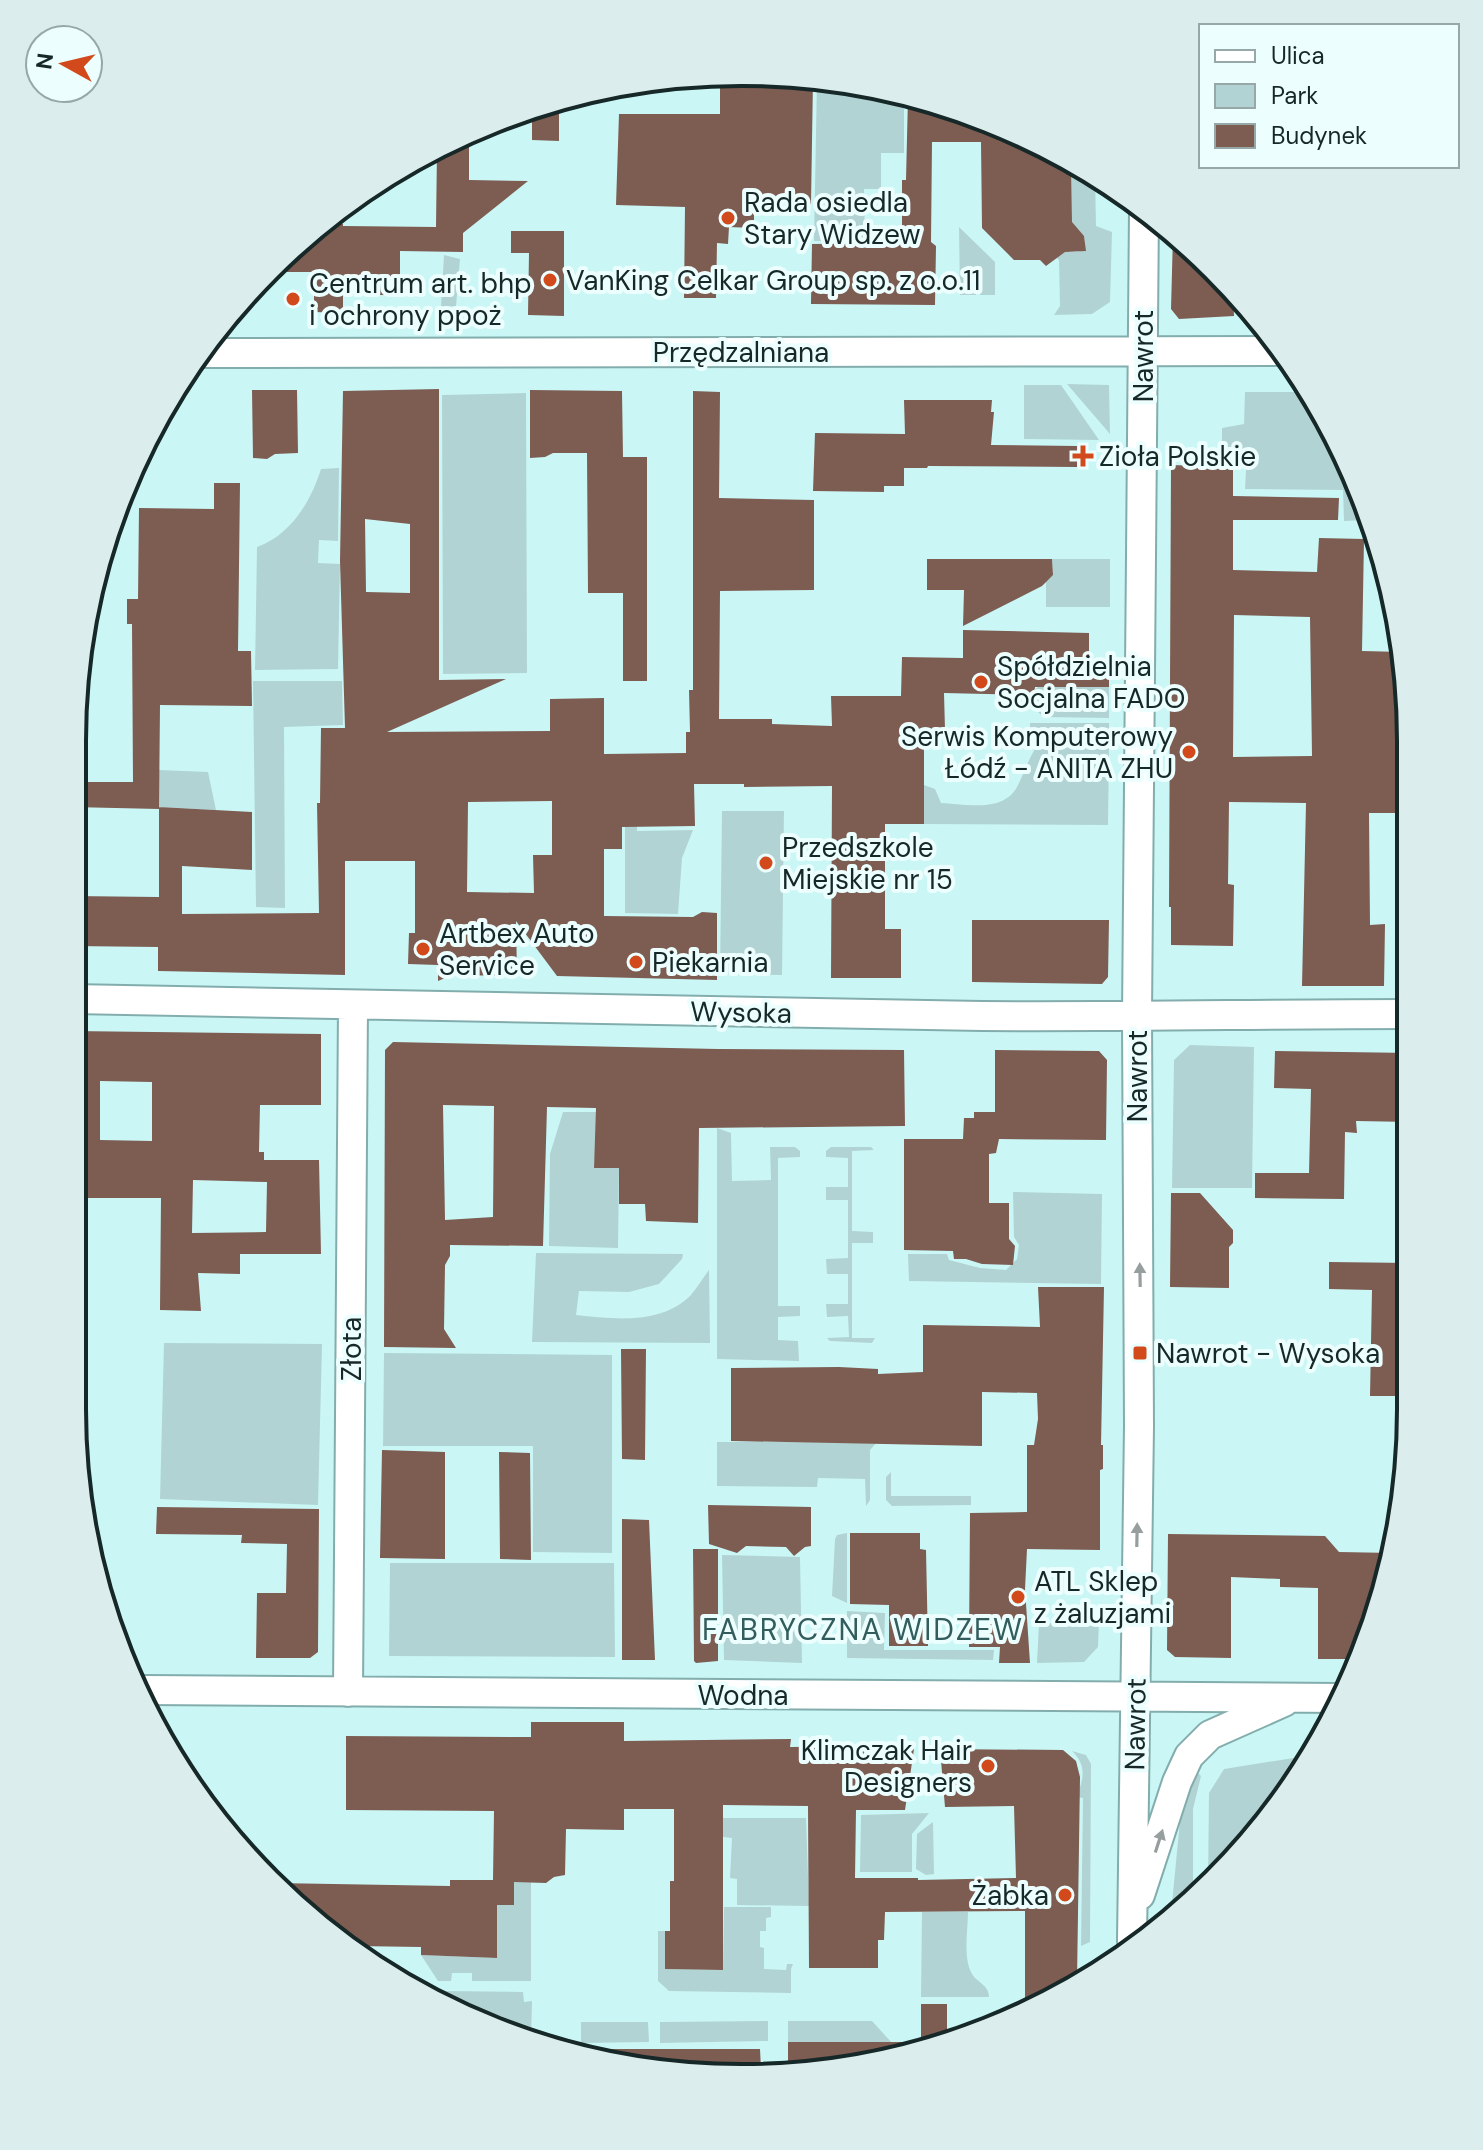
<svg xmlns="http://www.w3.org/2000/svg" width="1483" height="2150" font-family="'DM Sans',sans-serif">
  <rect width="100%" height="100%" fill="#caf7f6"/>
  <!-- green -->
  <path fill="#b2d3d3" d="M 817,79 L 873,85 L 904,94 L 904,153 L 881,153 L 881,189 L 864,189 L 865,241 L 814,241 Z
    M 1071,162 L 1095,175 L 1096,226 L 1112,232 L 1110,302 L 1092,314 L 1054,315 L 1060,306 L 1059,260 L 1049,251 L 1064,246 L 1070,252 L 1078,252 L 1085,246 L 1084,236 L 1072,227 Z
    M 959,227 L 995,262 L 995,295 L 980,295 L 980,275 L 976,275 L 976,295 L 960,295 Z
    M 444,255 L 460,259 L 456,306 L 441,307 Z
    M 1067,384 L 1109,385 L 1110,434 Z
    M 1024,385 L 1061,385 L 1099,440 L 1024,439 Z
    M 1245,392 L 1304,392 L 1342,445 L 1367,520 L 1344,521 L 1343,490 L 1245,489 L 1247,451 L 1222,449 L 1222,428 L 1244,424 Z
    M 526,393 L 527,673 L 443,674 L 442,395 Z
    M 339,468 L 338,541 L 319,540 L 318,563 L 340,564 L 338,669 L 255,670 L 257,547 C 291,535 311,501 321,469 Z
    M 1052,559 L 1110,559 L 1110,607 L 1046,607 L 1046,581 L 1053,575 Z
    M 253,681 L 342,681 L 343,725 L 284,727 L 285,908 L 256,907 Z
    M 1047,681 L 1055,687 L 1109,687 L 1109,718 L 1044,717 L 1033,708 L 1028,694 Z
    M 1030,723 L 1109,723 L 1109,732 L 1030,732 Z
    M 1036,747 L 1109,748 L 1108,825 L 924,824 L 924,785 L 935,789 L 941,803 C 965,804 1003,813 1017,787 C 1024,774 1028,760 1036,747 Z
    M 159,770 L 208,772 L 216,810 L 159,807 Z
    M 625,788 L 637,788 L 637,831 L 693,830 L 682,858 L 678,914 L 625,913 Z
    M 722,811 L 784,811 L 782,975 L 720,974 Z
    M 1190,1045 L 1254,1047 L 1252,1188 L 1172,1188 L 1174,1060 Z
    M 563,1112 L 596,1112 L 598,1115 L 594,1167 L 619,1168 L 618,1248 L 549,1246 L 550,1154 Z
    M 717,1128 L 731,1133 L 732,1181 L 771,1180 L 770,1147 L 795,1147 L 800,1151 L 800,1157 L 778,1158 L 778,1306 L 800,1306 L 800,1316 L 778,1317 L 778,1340 L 798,1341 L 799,1361 L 717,1359 Z
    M 831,1147 L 871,1147 L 874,1150 L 852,1151 L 852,1231 L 873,1232 L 873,1243 L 852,1243 L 852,1338 L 875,1338 L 872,1343 L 830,1341 L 827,1338 L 849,1337 L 848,1316 L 827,1317 L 826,1304 L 848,1304 L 848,1274 L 827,1274 L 826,1259 L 848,1258 L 848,1200 L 826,1200 L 826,1187 L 848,1187 L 848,1158 L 826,1157 L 826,1151 Z
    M 1013,1192 L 1102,1194 L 1101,1284 L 909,1281 L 908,1254 L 947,1254 L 949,1260 L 980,1268 L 1006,1270 L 1017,1259 L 1019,1245 L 1014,1237 Z
    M 536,1253 L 683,1254 L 682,1259 L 659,1284 L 629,1292 L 579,1291 L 576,1315 C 614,1319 660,1325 690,1296 C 697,1288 703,1278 709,1270 L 710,1343 L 532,1342 Z
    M 164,1343 L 322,1344 L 318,1505 L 160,1499 Z
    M 384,1353 L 612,1355 L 612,1553 L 533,1552 L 533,1446 L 383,1446 Z
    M 717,1442 L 877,1442 L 870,1450 L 870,1500 L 866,1506 L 865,1479 L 818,1478 L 817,1487 L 717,1486 Z
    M 891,1472 L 891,1496 L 971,1496 L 971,1505 L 892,1506 L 886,1500 L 886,1477 Z
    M 847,1533 L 847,1603 L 832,1596 L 835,1539 L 837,1535 Z
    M 722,1555 L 800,1557 L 802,1663 L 724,1660 Z
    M 390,1563 L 614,1563 L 615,1657 L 389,1656 Z
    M 847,1611 L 885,1613 L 884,1650 L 994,1650 L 993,1660 L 847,1658 Z
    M 1099,1620 L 1098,1647 L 1084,1662 L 1037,1663 L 1039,1624 Z
    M 1072,1751 L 1086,1755 L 1091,1764 L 1090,1942 L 1081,1946 L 1083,1798 L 1076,1797 C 1084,1780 1087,1765 1072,1751 Z
    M 1312,1755 L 1298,1781 L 1208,1887 L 1209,1793 L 1224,1769 Z
    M 1192,1767 L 1201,1776 L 1193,1809 L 1193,1898 L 1171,1914 L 1182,1800 Z
    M 929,1813 L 912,1834 L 912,1872 L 860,1872 L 861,1815 Z
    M 723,1818 L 806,1818 L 809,1906 L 737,1905 L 737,1879 L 730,1878 L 732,1838 L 723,1837 Z
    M 933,1822 L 934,1874 L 926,1875 L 916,1869 L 917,1834 Z
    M 514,1882 L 531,1882 L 531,1981 L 472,1981 L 472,1973 L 452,1973 L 451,1981 L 438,1981 L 421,1955 L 497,1958 L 496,1905 L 514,1905 Z
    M 724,1907 L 771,1907 L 771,1917 L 766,1918 L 766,1931 L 760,1931 L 760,1947 L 764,1948 L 764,1969 L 786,1970 L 787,1964 L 793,1964 L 791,1969 L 791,1993 L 669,1991 L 658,1981 L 658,1931 L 665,1931 L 665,1969 L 723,1970 Z
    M 922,1912 L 968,1912 C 968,1930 963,1955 971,1972 C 976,1983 989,1984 989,1997 L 921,1997 Z
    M 444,1991 L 523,1992 L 524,2002 L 532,2001 L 531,2039 L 503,2032 L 502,2016 L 466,2015 L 438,1998 Z
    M 768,2021 L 768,2041 L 660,2043 L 660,2022 Z
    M 788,2021 L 872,2021 L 903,2055 L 881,2062 L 881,2043 L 788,2042 Z
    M 581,2022 L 648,2022 L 649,2042 L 581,2043 Z"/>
  <!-- building -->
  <path fill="#7d5c52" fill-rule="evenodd" d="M 742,72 L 813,79 L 811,204 L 754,202 L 754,228 L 729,227 L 728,244 L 717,243 L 716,298 L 684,298 L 685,207 L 616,205 L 619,114 L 720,114 L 720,74 Z
    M 908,96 L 998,123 L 1071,162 L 1072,222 L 1084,236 L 1086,251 L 1065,252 L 1046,266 L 1040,260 L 1014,260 L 982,228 L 981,142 L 932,142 L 931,242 L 936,246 L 935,305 L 811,304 L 812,244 L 902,243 L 902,180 L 906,180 Z
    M 559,100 L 559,141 L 532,140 L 532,109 Z
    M 469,132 L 469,180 L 528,181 L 463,233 L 463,252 L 400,251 L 400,295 L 343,295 L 343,313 L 314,312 L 314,272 L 266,272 L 322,224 L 343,224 L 343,226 L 436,227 L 437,149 Z
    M 511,231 L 564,231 L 564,316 L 528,315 L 529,253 L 511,253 Z
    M 1173,234 L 1215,268 L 1233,293 L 1234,316 L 1179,319 L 1171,309 Z
    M 439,389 L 439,680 L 506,679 L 387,732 L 550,731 L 550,699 L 604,698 L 604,754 L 686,753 L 686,732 L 690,732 L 689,690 L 693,690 L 693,391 L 720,392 L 719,498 L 814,500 L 814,590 L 720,591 L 719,719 L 772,719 L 772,724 L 832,726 L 831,696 L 901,696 L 902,657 L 963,658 L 963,630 L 1089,633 L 1089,660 L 1109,660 L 1109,687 L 1035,687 L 1034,695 L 944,693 L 945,730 L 924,729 L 924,824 L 885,824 L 885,929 L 901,929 L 901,978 L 831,978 L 832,786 L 744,787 L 744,784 L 694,784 L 695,826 L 622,827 L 622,849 L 604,849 L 604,916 L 693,917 L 702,912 L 717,913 L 717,980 L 557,976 L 516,921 L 517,976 L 458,975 L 464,970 L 438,981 L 438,965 L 408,964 L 409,933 L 415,933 L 415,861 L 345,861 L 345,975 L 158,971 L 158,947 L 72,946 L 72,896 L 159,897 L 159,807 L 252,812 L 252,870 L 182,866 L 182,914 L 319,913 L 317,803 L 320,803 L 321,728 L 345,728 L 340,561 L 343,391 ZM 365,519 L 410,524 L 410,593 L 366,592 ZM 552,801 L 552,855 L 533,855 L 534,893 L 467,892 L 468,802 Z
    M 252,390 L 297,390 L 298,453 L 275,454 L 267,459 L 253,458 Z
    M 530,390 L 622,391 L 623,457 L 647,457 L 647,681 L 623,681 L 623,593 L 588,593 L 587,453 L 553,453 L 545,457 L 530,458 Z
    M 904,400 L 992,400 L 991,412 L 994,412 L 991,445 L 1077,446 L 1077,467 L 928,466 L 927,468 L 904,468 L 904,486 L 884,486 L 884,492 L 813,491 L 815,433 L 905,434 Z
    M 1171,465 L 1233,467 L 1233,496 L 1339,498 L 1338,520 L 1233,520 L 1233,570 L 1317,572 L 1319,538 L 1364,539 L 1362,651 L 1402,652 L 1411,742 L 1411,813 L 1369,813 L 1370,925 L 1385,924 L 1384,986 L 1302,986 L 1306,803 L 1229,802 L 1228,884 L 1234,885 L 1233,946 L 1171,945 L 1171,907 L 1169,907 ZM 1234,615 L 1310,617 L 1312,756 L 1233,757 Z
    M 214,483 L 240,483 L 238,651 L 251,651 L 252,706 L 160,705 L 159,809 L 72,807 L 72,782 L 133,782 L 132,624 L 127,624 L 127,599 L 138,599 L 139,508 L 214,509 Z
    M 927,559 L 1052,559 L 1053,575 L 1042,586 L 963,626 L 964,590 L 927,590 Z
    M 972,920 L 1109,920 L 1108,977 L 1102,984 L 972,982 Z
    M 72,1031 L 321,1034 L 321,1105 L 260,1105 L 259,1152 L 264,1152 L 264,1160 L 319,1160 L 321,1254 L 240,1254 L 240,1274 L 198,1273 L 201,1311 L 160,1310 L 161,1198 L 72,1198 ZM 100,1081 L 152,1082 L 152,1141 L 100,1140 ZM 193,1180 L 267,1182 L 266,1232 L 192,1233 Z
    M 393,1042 L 718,1049 L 904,1050 L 905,1126 L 699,1128 L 698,1223 L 646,1221 L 645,1204 L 619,1204 L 619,1168 L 594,1168 L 596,1108 L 547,1107 L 543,1246 L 450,1245 L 450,1256 L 445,1265 L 444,1329 L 456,1348 L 384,1347 L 385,1050 ZM 443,1105 L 494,1106 L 493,1217 L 445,1220 Z
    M 995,1050 L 1099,1051 L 1107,1060 L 1106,1140 L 999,1139 L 996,1153 L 989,1154 L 989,1203 L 1009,1203 L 1009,1239 L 1015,1246 L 1013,1265 L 982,1264 L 966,1259 L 954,1259 L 953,1251 L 904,1250 L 904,1139 L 963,1139 L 964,1118 L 974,1118 L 974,1112 L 995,1112 Z
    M 1275,1051 L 1411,1053 L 1411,1122 L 1356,1121 L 1357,1133 L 1345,1132 L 1344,1199 L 1255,1198 L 1255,1173 L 1309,1173 L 1311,1089 L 1274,1088 Z
    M 1171,1193 L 1200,1193 L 1233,1230 L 1233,1243 L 1229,1247 L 1229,1288 L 1170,1287 Z
    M 1329,1262 L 1411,1263 L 1411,1396 L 1370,1396 L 1372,1290 L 1329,1289 Z
    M 1038,1287 L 1104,1287 L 1101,1445 L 1103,1445 L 1103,1469 L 1100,1470 L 1100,1550 L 1027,1549 L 1025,1589 L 1030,1663 L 999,1663 L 1000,1647 L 969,1647 L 970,1513 L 1027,1512 L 1027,1445 L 1034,1445 L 1038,1419 L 1037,1393 L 982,1392 L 982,1446 L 731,1441 L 731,1368 L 839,1367 L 878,1369 L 878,1374 L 923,1372 L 923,1325 L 1040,1327 Z
    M 621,1349 L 646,1349 L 645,1460 L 622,1459 Z
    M 382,1450 L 445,1452 L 445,1559 L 380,1558 Z
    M 499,1452 L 530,1453 L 531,1560 L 500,1559 Z
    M 708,1505 L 811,1507 L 811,1546 L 805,1547 L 794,1556 L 786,1547 L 746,1546 L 737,1553 L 709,1544 Z
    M 157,1507 L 319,1509 L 318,1652 L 310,1658 L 256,1658 L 257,1593 L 286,1593 L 287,1544 L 241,1543 L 242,1535 L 156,1534 Z
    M 622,1519 L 649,1520 L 655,1660 L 622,1660 Z
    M 850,1533 L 920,1533 L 920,1549 L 926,1550 L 928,1646 L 889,1646 L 889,1605 L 850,1604 Z
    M 1168,1534 L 1325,1536 L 1339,1552 L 1394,1553 L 1362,1659 L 1318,1659 L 1318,1588 L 1280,1587 L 1280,1579 L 1231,1577 L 1231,1658 L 1175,1657 L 1167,1650 Z
    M 693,1549 L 718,1549 L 718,1661 L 696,1663 L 694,1661 Z
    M 531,1722 L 624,1722 L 624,1741 L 791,1739 L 790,1747 L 889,1746 L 889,1750 L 914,1749 L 905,1810 L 856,1810 L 855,1878 L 918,1878 L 918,1880 L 1016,1878 L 1014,1806 L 945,1807 L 940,1749 L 1063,1750 L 1076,1761 L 1080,1777 L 1077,1981 L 1038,2009 L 1025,2013 L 1025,1911 L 885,1912 L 884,1940 L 878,1940 L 878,1968 L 809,1968 L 808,1806 L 723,1805 L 723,1970 L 665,1969 L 665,1931 L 670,1931 L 670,1881 L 674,1881 L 674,1809 L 624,1809 L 624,1830 L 566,1829 L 565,1875 L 554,1877 L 546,1883 L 514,1882 L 514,1905 L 497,1905 L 497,1958 L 421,1955 L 421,1947 L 355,1946 L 300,1912 L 275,1883 L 450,1886 L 450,1880 L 493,1880 L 494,1811 L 346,1810 L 346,1736 L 531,1737 Z
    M 921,2004 L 947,2004 L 947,2040 L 872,2065 L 788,2068 L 788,2042 L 921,2042 Z
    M 597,2049 L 760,2049 L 761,2069 L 655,2072 L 596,2057 Z"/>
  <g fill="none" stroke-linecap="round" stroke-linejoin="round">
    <!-- minor casing -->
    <g stroke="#82adac" stroke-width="32">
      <path id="minor" d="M 207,353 L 1274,351
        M 72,999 L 982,1016 C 1125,1017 1268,1014 1411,1014
        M 144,1690 L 1342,1698
        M 348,1692 L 353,1006
        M 1140,1895 L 1177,1782 L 1189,1756 L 1210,1735 L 1284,1702
        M 1132,1941 L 1139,1426 L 1137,1016 L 1144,210"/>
    </g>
    <!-- minor -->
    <use href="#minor" stroke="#fff" stroke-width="28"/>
  </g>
  <!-- one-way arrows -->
  <defs><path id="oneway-solid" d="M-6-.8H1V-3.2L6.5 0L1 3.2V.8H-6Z" transform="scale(2)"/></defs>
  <g fill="#969e9e">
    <use href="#oneway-solid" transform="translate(1140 1275) rotate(-91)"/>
    <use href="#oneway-solid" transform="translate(1137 1535) rotate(-89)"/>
    <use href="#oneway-solid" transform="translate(1159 1841) rotate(-72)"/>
  </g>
  <!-- markers -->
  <g fill="#d24a1b" stroke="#ecfefe" stroke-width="3">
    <circle cx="728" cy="218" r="8"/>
    <circle cx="550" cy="280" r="8"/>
    <circle cx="293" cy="299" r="8"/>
    <path d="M1079 444h8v8h8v8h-8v8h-8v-8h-8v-8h8z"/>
    <circle cx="981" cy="682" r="8"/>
    <circle cx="1189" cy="752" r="8"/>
    <circle cx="766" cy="863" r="8"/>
    <circle cx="423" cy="949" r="8"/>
    <circle cx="636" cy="962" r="8"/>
    <rect x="1132" y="1345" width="16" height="16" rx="4"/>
    <circle cx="1018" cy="1597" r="8"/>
    <circle cx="988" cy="1766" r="8"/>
    <circle cx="1065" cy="1895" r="8"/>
  </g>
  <g text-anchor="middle" stroke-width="8" stroke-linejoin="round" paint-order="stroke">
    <!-- poi labels -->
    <g font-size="28" fill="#162828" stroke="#ecfefe" text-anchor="start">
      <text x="744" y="212">Rada osiedla<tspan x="744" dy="32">Stary Widzew</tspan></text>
      <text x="566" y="290">VanKing Celkar Group sp. z o.o.11</text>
      <text x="309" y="293">Centrum art. bhp<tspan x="309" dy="32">i ochrony ppoż</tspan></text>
      <text x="1099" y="466">Zioła Polskie</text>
      <text x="997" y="676">Spółdzielnia<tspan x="997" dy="32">Socjalna FADO</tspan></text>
      <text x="1173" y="746" text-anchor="end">Serwis Komputerowy<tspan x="1173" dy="32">Łódź - ANITA ZHU</tspan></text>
      <text x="782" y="857">Przedszkole<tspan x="782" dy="32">Miejskie nr 15</tspan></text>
      <text x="439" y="943">Artbex Auto<tspan x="439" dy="32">Service</tspan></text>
      <text x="652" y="972">Piekarnia</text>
      <text x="1156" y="1363">Nawrot - Wysoka</text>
      <text x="1034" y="1591">ATL Sklep<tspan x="1034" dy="32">z żaluzjami</tspan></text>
      <text x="972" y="1760" text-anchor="end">Klimczak Hair<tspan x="972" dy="32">Designers</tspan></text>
      <text x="1049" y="1905" text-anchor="end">Żabka</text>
    </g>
    <!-- street labels -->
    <g font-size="28" fill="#162828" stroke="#ecfefe">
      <text x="741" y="362">Przędzalniana</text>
      <text transform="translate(1143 356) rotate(-90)" y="10">Nawrot</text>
      <text transform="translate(741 1012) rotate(1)" y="10">Wysoka</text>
      <text transform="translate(1137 1076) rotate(-90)" y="10">Nawrot</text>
      <text transform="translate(351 1349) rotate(-90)" y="10">Złota</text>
      <text x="743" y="1705">Wodna</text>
      <text transform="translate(1135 1724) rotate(-89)" y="10">Nawrot</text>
    </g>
    <!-- neighbourhood labels -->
    <g font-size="30" letter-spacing="2" fill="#335d5c" stroke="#ecfefe">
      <text x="863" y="1640">FABRYCZNA WIDZEW</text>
    </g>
  </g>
  <!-- crop -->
  <path d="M0 0H1483V2150H0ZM741 86H742A655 655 0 0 1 1397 741V1409A655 655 0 0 1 742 2064H741A655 655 0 0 1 86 1409V741A655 655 0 0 1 741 86Z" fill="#dbeded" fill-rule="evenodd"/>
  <path fill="none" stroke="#162828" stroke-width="4" d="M741 86H742A655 655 0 0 1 1397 741V1409A655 655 0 0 1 742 2064H741A655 655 0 0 1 86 1409V741A655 655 0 0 1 741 86Z"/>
  <!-- legend -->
  <rect x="1199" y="24" width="260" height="144" fill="#ecfefe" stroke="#96a8a8" stroke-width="2"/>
  <rect x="1215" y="50" width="40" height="12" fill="#ffffff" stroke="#96a8a8" stroke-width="2"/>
  <text x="1271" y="64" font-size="24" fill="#162828">Ulica</text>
  <rect x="1215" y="84" width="40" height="24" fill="#b2d3d3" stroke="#96a8a8" stroke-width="2"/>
  <text x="1271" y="104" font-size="24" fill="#162828">Park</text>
  <rect x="1215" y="124" width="40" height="24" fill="#7d5c52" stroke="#96a8a8" stroke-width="2"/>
  <text x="1271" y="144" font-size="24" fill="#162828">Budynek</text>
  <!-- north arrow -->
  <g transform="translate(64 64) rotate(278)"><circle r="38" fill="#ecfefe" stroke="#96a8a8" stroke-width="2"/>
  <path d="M0-6L14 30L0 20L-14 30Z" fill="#d24a1b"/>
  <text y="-12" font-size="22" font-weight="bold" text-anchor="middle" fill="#162828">N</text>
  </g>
</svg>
